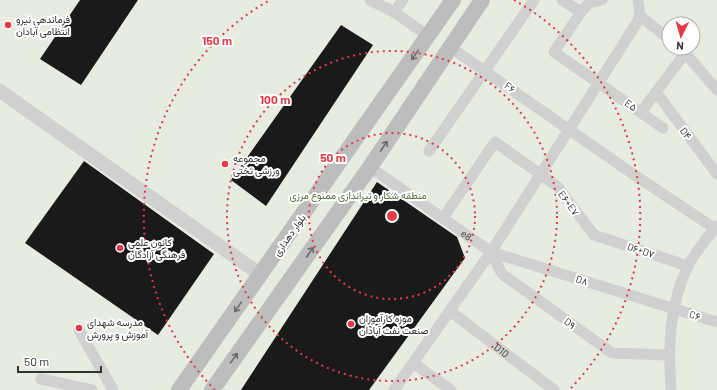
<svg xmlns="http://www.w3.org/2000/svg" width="717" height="390" font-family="Barlow,Vazirmatn,sans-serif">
  <rect width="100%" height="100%" fill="#fff"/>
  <!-- green -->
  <path fill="#e6ecdf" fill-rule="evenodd" d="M 0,0 L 717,0 L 717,390 L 0,390 ZM 669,24 L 693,24 L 693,48 L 669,48 Z"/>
  <!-- building -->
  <path fill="#1a1a1a" d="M 80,0 L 138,0 L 81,85 L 40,59 Z
    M 341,25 L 373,45 L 266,206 L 231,180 Z
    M 84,161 L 214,254 L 158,335 L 25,243 Z
    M 377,182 L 457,237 L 465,258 L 369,390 L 241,390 Z"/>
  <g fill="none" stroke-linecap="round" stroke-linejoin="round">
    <!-- minor -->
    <g stroke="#d0d0d0" stroke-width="11">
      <path d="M 370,0 L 394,12"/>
      <path d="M 403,0 L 394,12 L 428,36"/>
      <path d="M 562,0 L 581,12"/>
      <path d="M 602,0 L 589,3 L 581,12 L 554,52 L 663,128"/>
      <path d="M 640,16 L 669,39"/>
      <path d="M 450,47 L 633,174 L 717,230"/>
      <path d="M 681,48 L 717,90"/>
      <path d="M 656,92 L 717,174"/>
      <path d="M 641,112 L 686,52"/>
      <path d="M 429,151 L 534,0"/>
      <path id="s1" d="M 370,167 L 491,252 L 717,322"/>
      <path d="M 443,218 L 495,142 L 557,186 L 594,235 L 688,266"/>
      <path d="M 491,252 L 502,274 L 612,353 L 668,355"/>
      <path id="s2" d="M 450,311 L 554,390"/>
      <path d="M 79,330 L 113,390"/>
      <path d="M 413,363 L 451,390"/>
      <path d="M 41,379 L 92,390"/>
      <path d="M 394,390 L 491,252 L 636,24 L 640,16 L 638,0"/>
      <path d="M 671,390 C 668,348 669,305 688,266 C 695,252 707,238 717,226"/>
    </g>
    <!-- tertiary -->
    <path stroke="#d0d0d0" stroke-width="14" d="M 0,91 L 261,275"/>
    <!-- secondary -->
    <path stroke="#bdbdbd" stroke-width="16" d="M 179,390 L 453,0
      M 212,390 L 370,167 L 482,0"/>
  </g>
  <!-- one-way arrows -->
  <defs><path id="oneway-shaft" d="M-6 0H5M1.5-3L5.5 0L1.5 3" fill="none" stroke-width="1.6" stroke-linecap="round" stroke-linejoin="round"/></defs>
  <g stroke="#6a6a6a">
    <use href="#oneway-shaft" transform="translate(415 55) rotate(125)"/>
    <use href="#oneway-shaft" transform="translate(384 146) rotate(-56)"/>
    <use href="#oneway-shaft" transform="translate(310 252) rotate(-56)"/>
    <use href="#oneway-shaft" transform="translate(238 307) rotate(125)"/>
    <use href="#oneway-shaft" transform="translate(234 358) rotate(-54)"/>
  </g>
  <!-- distance rings -->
  <g fill="none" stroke="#e63946" stroke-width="2" stroke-dasharray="2 4">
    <circle cx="392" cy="216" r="83"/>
    <circle cx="392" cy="216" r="165"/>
    <path d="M215 390A248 248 0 0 1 270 0M514 0A248 248 0 0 1 569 390"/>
  </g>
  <!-- markers -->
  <g fill="#e63946" stroke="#fff" stroke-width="1.5">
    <circle cx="8" cy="25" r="4"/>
    <circle cx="225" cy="164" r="4"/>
    <circle cx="120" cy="248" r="4"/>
    <circle cx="351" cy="324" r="4"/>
    <circle cx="79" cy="328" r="4"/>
  </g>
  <g text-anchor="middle" stroke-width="4" stroke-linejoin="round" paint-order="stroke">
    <!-- poi labels -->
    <g font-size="10" fill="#333" stroke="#fff" text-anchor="start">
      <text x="16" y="23">فرماندهی نیرو<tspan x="16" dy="12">انتظامی آبادان</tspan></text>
      <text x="233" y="162">مجموعه<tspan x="233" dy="12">ورزشی تختی</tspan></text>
      <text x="128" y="246">کانون علمی<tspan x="128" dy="12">فرهنگی آزادگان</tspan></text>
      <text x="359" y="322">موزه کارآموزان<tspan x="359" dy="12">صنعت نفت آبادان</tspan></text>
      <text x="87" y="326">مدرسه شهدای<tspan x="87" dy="12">آموزش و پرورش</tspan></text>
    </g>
    <!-- street labels -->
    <g font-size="10" fill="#333" stroke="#fff">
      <text transform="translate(510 87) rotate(35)" y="4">F۶</text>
      <text transform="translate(631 105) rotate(35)" y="4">E۵</text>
      <text transform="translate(686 133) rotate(53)" y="4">D۴</text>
      <text transform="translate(569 203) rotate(54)" y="4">E۶+E۷</text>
      <text transform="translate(289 235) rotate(-55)" y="4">بلوار دهداری</text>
      <text dy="4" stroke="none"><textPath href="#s1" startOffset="118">e8</textPath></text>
      <text transform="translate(641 250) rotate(18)" y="4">D۶+D۷</text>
      <text transform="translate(582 280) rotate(17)" y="4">D۸</text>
      <text transform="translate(695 315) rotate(17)" y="4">C۶</text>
      <text transform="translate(570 323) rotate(36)" y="4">D۹</text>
      <text dy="4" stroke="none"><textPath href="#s2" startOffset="65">D10</textPath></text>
    </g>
    <!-- park labels -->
    <g font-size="10" fill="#56703f" stroke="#fff">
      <text x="358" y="199">منطقه شکار و تیراندازی ممنوع مرزی</text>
    </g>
  </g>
  <circle cx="392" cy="216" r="6" fill="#e63946" stroke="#fff" stroke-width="2"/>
  <g font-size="12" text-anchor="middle" font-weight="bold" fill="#e63946" stroke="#fff" stroke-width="4" stroke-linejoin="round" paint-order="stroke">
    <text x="217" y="45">150 m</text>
    <text x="275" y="104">100 m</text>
    <text x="333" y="162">50 m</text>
  </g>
  <!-- north arrow -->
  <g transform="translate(681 36) rotate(185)"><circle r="19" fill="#ffffff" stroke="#adadad"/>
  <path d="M0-3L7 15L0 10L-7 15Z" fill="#e63946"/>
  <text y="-6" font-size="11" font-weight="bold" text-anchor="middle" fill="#333333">N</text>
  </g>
  <!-- scale -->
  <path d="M18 366v6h83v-6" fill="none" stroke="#333333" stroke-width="2"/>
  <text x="24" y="366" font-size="12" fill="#333333" stroke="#ffffff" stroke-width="3" paint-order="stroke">50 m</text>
</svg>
